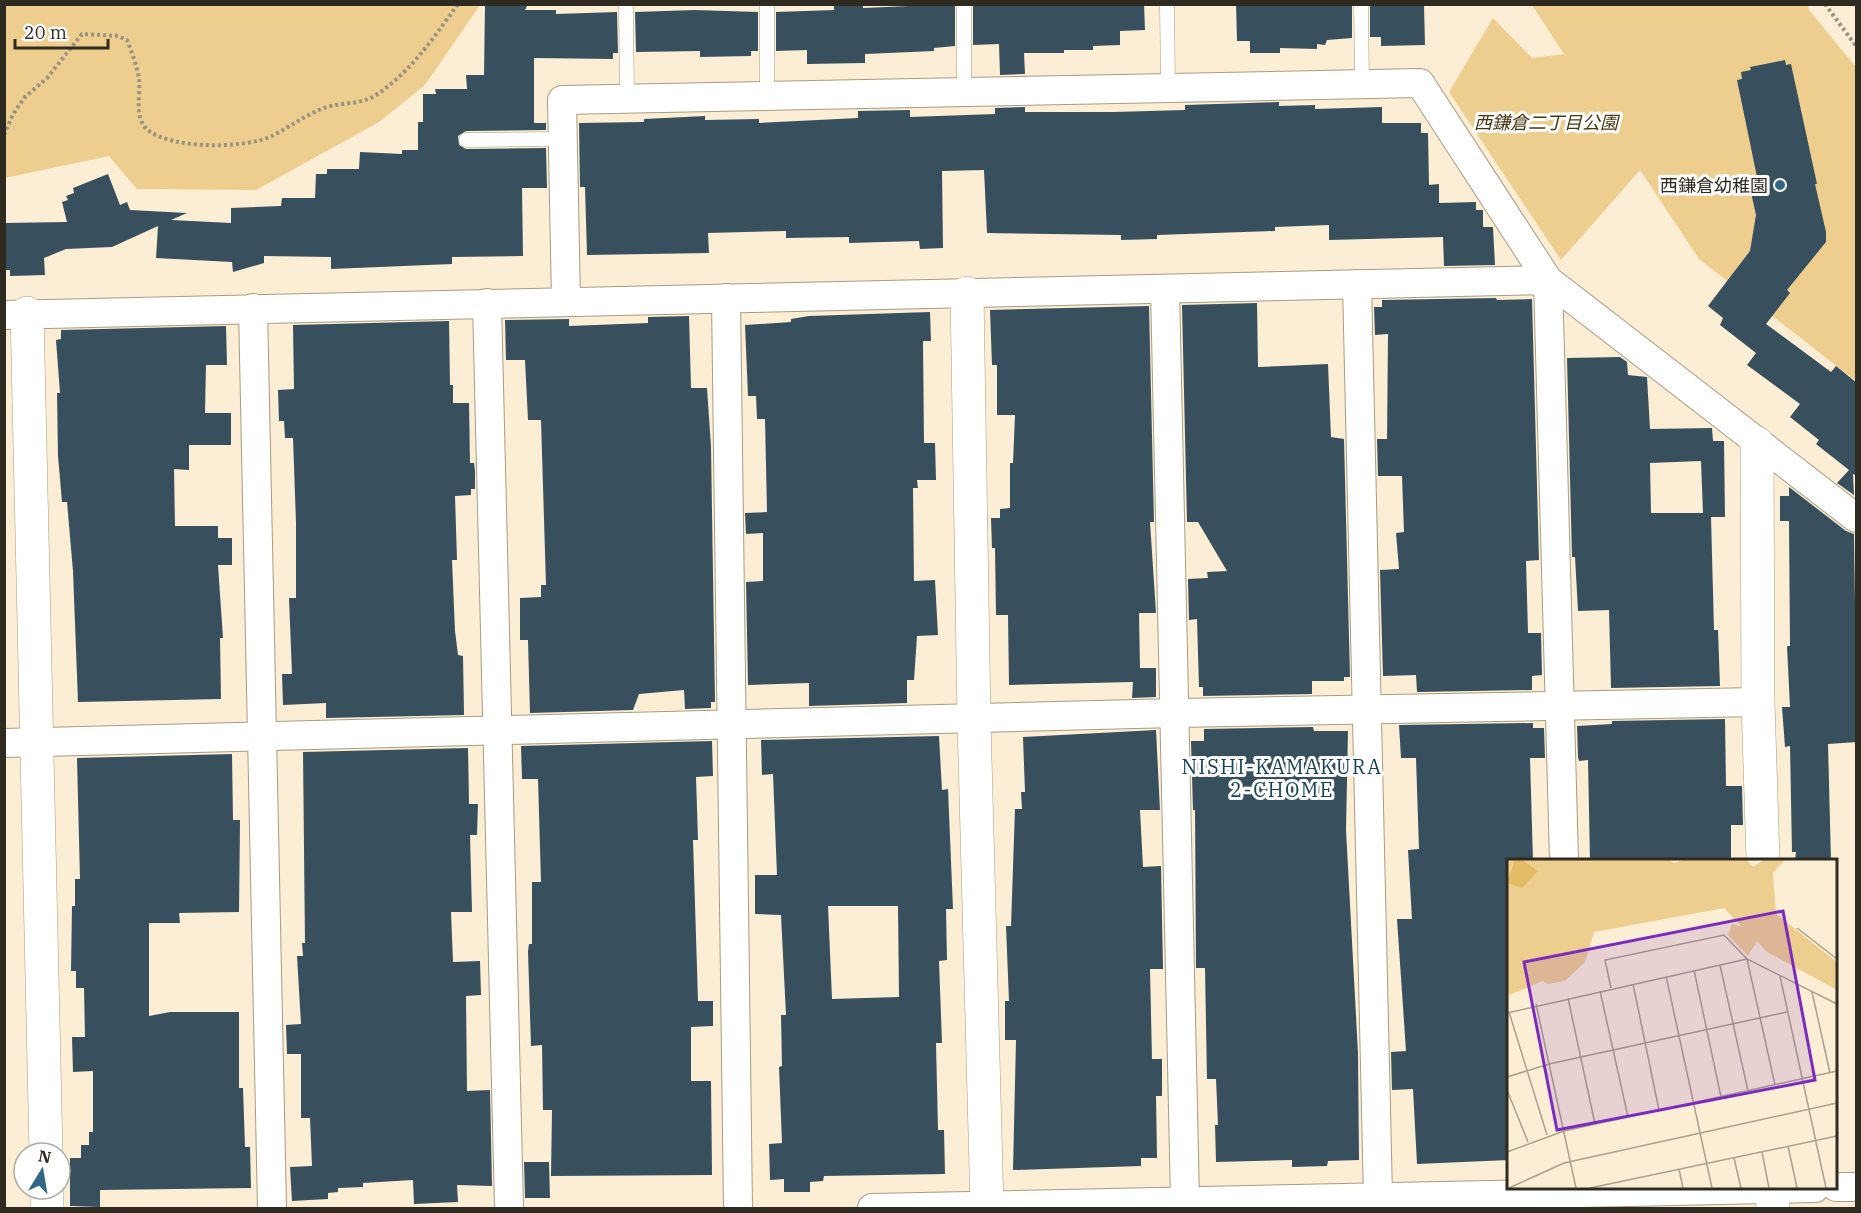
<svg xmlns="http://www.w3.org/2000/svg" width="1861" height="1213" font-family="'IBM Plex Serif','Noto Sans JP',serif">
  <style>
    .green { fill: #eece8f }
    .building { fill: #38505d; fill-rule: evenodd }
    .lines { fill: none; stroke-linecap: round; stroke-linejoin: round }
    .service-casing { stroke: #a79b83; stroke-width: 15 }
    .minor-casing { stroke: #a79b83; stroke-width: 30 }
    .tertiary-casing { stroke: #a79b83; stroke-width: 34 }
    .path { stroke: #9b9280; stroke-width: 4; stroke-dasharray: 3 3; stroke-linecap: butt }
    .service { stroke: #fff; stroke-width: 14 }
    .minor { stroke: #fff; stroke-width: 28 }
    .tertiary { stroke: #fff; stroke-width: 33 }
    .poi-dot { fill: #316782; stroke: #fff; stroke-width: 2 }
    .labels { text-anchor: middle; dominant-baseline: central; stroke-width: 6; stroke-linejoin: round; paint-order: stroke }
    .park-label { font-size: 18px; font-style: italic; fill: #473610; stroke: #fff }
    .poi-label { font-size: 18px; fill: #2f2b21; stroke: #fff; text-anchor: end }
    .neighbourhood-label { font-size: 20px; letter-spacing: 1.5px; fill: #174358; stroke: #fff }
    .inset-road { fill: none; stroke: #a9a08d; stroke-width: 1.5 }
    .view { fill: #7b2cbf; fill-opacity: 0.15; stroke: #7b2cbf; stroke-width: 3 }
    .inset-edge { fill: none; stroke: #2f2b21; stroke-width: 3 }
  </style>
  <rect width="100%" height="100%" fill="#fbeed5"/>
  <!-- green -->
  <g class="green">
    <polygon points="5,4 480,4 480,5 425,85 379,122 256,190 137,189 109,156 5,178"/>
    <polygon points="1532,5 1808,5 1809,10 1856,67 1856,381 1699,259 1640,170 1561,260 1449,92 1493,18 1532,58 1564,54"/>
  </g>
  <!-- building -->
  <g class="building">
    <polygon points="485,4 528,4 525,10 556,10 556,14 617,12 618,53 613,53 613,59 534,58 534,123 546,123 546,130 466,131 458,136 459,145 466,149 546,148 547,188 522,188 523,256 452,257 452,264 331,269 331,257 264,256 264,263 233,272 232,262 156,258 158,226 112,247 66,249 44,258 45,275 10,276 10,270 4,270 4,223 67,222 62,202 68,200 66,196 74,193 73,188 108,174 120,205 127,202 130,210 187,213 171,220 231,223 231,208 281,206 282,198 315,198 316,174 327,174 327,169 359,169 360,152 402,154 402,150 418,150 418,122 423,122 423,94 436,94 435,89 467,89 466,75 484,75"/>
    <polygon points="834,4 863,4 863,8 955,4 955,46 934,48 934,51 865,54 865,63 807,64 807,50 776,51 776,12 834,10"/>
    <polygon points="973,4 1144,4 1145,30 1120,31 1120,45 1093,46 1093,50 1064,50 1064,53 1024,53 1025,74 1000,75 999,44 973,45"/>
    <polygon points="1236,4 1352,4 1352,38 1327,40 1325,45 1317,44 1317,49 1280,48 1280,53 1250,53 1250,41 1237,41"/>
    <polygon points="1370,4 1424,4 1425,45 1381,46 1381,37 1370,37"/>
    <polygon points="695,10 758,12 758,51 751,51 751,56 700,57 700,51 636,52 635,12"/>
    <polygon points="1785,60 1786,65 1791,64 1817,184 1815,184 1826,232 1826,242 1787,290 1790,293 1766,324 1831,372 1836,366 1857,383 1857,476 1853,474 1854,495 1837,483 1849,470 1816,444 1819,440 1790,417 1800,404 1747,365 1756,353 1720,325 1723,318 1708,306 1750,251 1756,215 1748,179 1757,177 1737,80 1742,79 1741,72 1751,70 1750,67"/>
    <polygon points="1279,102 1279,106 1315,105 1315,109 1382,107 1382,123 1421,123 1421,133 1428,133 1429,185 1439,184 1439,203 1476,202 1476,210 1483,210 1483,227 1493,227 1495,265 1444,266 1443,237 1329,240 1329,225 1275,227 1275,231 1157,235 1157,239 1121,240 1121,235 987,233 984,170 942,171 943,248 920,249 919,241 849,243 849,237 786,238 786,231 708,233 709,253 587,255 585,187 580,187 579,123 644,122 644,119 705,116 705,120 759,119 759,123 858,118 858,111 910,110 910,117 995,114 995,108 1025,107 1025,112 1114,112 1185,110 1185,105"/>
    <polygon points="1496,298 1497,300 1532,299 1539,560 1526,561 1528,633 1541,633 1542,675 1532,676 1532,690 1417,692 1416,675 1383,676 1380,570 1399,569 1396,533 1404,532 1402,476 1378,476 1377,439 1387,439 1388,334 1375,335 1374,307 1382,307 1382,300"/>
    <polygon points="1257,303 1258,367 1328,364 1331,437 1344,439 1350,677 1344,677 1344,681 1312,681 1312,694 1203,696 1203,687 1199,687 1197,619 1189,620 1188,579 1208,578 1207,572 1227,571 1198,522 1187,522 1182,305"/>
    <polygon points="1149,306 1154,522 1150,522 1156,613 1139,613 1140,668 1156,668 1156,697 1132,698 1133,682 1009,685 1008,615 996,615 995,548 992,548 991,518 1000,518 1000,509 1010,508 1010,463 1013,463 1015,415 997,415 997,365 992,365 990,310"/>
    <polygon points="930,312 931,341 923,341 924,443 935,443 936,480 917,480 918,488 913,488 914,581 935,580 938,635 917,636 914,680 907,680 907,703 809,706 809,683 748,685 746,582 763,581 763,533 746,534 745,513 767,512 765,419 757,419 756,396 748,396 745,325 791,322 791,319 809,316"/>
    <polygon points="689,316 691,388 707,388 711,447 715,702 711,702 711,708 685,709 684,690 639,694 633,710 530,713 528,640 520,640 520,598 541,597 541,585 546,585 541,420 528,420 525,360 506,360 505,320 569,319 569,326 648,323 648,317"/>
    <polygon points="449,321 450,385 453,385 453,403 469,403 470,463 474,463 475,471 475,489 471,489 471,495 455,496 457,560 452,560 455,631 458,655 463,656 464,715 326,718 326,703 283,705 282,674 292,674 289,598 296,598 296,523 293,438 285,438 284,421 279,421 278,390 294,389 293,325"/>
    <polygon points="226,326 227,365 206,365 205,413 231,413 231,445 189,445 189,470 174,469 175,526 218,526 218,538 232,538 232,565 218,565 223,638 220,638 221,699 78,702 73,571 67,502 62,502 58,456 57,393 60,393 56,340 61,339 61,330"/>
    <path d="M 1620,357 L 1627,362 L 1628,375 L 1647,377 L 1650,429 L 1712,428 L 1713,441 L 1724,441 L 1725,517 L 1711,517 L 1714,630 L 1718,630 L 1720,686 L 1611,688 L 1609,610 L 1578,611 L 1575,557 L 1572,557 L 1567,358 ZM 1701,461 L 1703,513 L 1651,513 L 1650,463 Z"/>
    <polygon points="1789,487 1846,531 1854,534 1857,742 1828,744 1831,861 1795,861 1796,852 1792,852 1790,746 1785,747 1782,707 1790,707 1787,646 1790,646 1789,521 1780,521 1780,496 1789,496"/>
    <polygon points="1725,719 1726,786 1742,786 1743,825 1731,825 1731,861 1590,861 1588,760 1579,761 1578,757 1577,726 1612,724 1612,721"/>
    <polygon points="1533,723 1533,728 1544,728 1545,758 1530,758 1533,861 1509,861 1509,1160 1417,1164 1413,1089 1392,1090 1391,1052 1406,1051 1397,919 1412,919 1408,850 1419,849 1416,758 1401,758 1399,725"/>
    <polygon points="1313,727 1314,731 1348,731 1346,830 1358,1053 1359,1160 1328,1161 1327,1166 1292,1167 1292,1160 1216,1162 1215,1125 1218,1125 1216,1079 1207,1079 1205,968 1196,968 1195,810 1193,810 1191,741 1204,741 1204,729"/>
    <polygon points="1156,730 1160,810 1140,810 1143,867 1161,866 1163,969 1150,969 1152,1059 1162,1059 1162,1096 1156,1096 1157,1158 1141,1158 1141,1166 1013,1170 1016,1040 1005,1040 1005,1001 1009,1001 1006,926 1011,926 1015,809 1022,809 1021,792 1025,792 1023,737"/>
    <path d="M 939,736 L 942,790 L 948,789 L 953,909 L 946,909 L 947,960 L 939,961 L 942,1043 L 936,1043 L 938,1130 L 944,1130 L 945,1174 L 824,1176 L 823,1181 L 810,1182 L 810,1192 L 784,1192 L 784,1179 L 770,1180 L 769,1144 L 782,1143 L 779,1067 L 782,1066 L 781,1015 L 786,1015 L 781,915 L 755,914 L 755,875 L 777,875 L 773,774 L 762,775 L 761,740 ZM 828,906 L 898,906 L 899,997 L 832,999 Z"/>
    <polygon points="712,741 713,776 696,777 698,840 693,840 698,1001 713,1001 713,1026 691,1027 691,1081 711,1081 712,1175 551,1176 552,1110 543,1110 542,1045 531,1046 528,951 529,944 532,944 532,882 541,882 538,779 522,779 521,746"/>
    <polygon points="468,748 469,804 478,804 477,835 470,835 472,912 451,912 453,962 480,961 481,995 466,996 467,1091 490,1090 492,1186 457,1185 458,1202 414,1204 413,1180 363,1183 363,1187 338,1188 338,1192 328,1193 328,1199 292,1201 290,1167 312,1166 310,1118 301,1118 301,1054 287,1054 286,1025 301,1024 297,956 303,956 302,943 305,943 303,752"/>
    <polygon points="232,754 233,820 240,820 239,912 179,913 180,923 149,923 149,1016 170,1012 239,1012 239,1088 243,1088 245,1147 250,1147 251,1188 100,1190 100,1207 70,1206 70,1158 81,1158 81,1145 89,1145 89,1132 93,1132 93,1071 73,1072 72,1037 85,1037 84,988 76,988 76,971 71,971 72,906 75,906 75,879 80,879 77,758"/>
    <polygon points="524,1162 549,1162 550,1198 525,1198"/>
  </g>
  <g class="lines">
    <!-- service casing -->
    <g class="service-casing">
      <g id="service">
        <polyline points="767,4 767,96"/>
        <polyline points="1167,4 1168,88"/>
        <polyline points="1361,4 1362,84"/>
        <polyline points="626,6 627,99"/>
        <polyline points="964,93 964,4"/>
        <polyline points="466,140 563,139"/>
      </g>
    </g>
    <!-- minor casing -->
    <g class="minor-casing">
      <g id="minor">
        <polyline points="1357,284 1378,1197"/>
        <polyline points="1165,289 1185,1201"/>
        <polyline points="726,298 738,1208"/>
        <polyline points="566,301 562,100 1420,83 1548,280 1856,518"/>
        <polyline points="487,303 509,1208"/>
        <polyline points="253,308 272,1208"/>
        <polyline points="4,315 1548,280 1564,860"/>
        <polyline points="4,743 1176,713 1758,702"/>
        <polyline points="1836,1187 1856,1187"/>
        <polyline points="872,1208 1815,1188"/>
      </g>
    </g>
    <!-- tertiary casing -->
    <g class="tertiary-casing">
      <g id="tertiary">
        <polyline points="967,293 974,720 987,1208"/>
        <polyline points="27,313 46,1153"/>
        <polyline points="1757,443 1758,702 1763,860"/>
        <polyline points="1772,1188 1773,1208"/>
        <polyline points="47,1189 47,1208"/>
      </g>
    </g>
    <!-- path -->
    <g class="path">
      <polyline points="1825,4 1856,46"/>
      <path d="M 4,135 L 13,114 L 25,97 L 47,78 L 82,34 L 118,36 L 127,40 C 132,53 137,66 139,79 C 141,95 133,119 149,131 C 173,149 245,149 272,136 C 290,127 305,115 324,108 C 341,102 361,105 376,95 C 410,73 435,36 458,4"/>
    </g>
    <!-- service -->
    <use href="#service" class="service"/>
    <!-- minor -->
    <use href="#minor" class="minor"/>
    <!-- tertiary -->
    <use href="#tertiary" class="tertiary"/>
  </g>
  <!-- markers -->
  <circle class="poi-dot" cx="1780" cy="185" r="6"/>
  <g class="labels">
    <!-- park labels -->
    <g class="park-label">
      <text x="1546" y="122">西鎌倉二丁目公園</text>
    </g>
    <!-- poi labels -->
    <g class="poi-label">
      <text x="1768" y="185">西鎌倉幼稚園</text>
    </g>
    <!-- neighbourhood labels -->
    <g class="neighbourhood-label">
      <text x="1282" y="766">NISHI-KAMAKURA<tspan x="1282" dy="23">2-CHOME</tspan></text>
    </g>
  </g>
  <!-- overview -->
  <g transform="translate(1507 859)">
    <rect width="330" height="330" fill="#fbeed5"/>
    <path d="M 0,1 L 163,1 L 167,4 L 177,1 L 240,1 L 246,8 L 257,1 L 278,1 L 266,14 L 269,55 L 330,103 L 330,131 L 260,93 L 250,82 L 241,97 L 221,76 L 225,65 L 235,68 L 217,49 L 87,73 L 78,103 L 58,122 L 41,125 L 36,122 L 0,137 Z" fill="#eece8f"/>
    <path d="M 8,1 L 15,1 L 31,12 L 15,29 L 0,24 Z" fill="#e5bc66"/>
    <path class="inset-road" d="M 290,69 L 330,100M 213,106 L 241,232M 187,111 L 214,238M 159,117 L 205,329M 273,117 L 319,329M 126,125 L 152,251M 104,129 L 98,101 L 217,76 L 240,100 L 330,145M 93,132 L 121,258M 305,133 L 323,214M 61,139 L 88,265M 29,145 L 69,329M 2,153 L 40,276M 0,154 L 240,100 L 268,226M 0,218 L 42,205 L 280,153M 0,231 L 21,283M 281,287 L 290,329M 0,293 L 57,272 L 330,212M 255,293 L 262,329M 227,299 L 234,329M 172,310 L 176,329M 2,329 L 57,304 L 330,244M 83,329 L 330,277"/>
    <path class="view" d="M 276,52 L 308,221 L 50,271 L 17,103 Z"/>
    <rect width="330" height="330" class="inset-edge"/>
  </g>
  <!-- border -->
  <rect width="1861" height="1213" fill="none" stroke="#2f2b21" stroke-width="12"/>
  <!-- north arrow -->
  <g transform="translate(42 1171) rotate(11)"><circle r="28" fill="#ffffff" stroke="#acaaa6" stroke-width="1.5"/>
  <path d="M0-4.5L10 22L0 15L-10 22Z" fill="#316782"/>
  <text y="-9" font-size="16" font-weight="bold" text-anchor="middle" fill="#2f2b21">N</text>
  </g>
  <!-- scale -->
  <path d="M15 39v9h93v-9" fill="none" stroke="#2f2b21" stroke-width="3"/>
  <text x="24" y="39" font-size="18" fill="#2f2b21" stroke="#ffffff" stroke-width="4.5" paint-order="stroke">20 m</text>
</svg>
